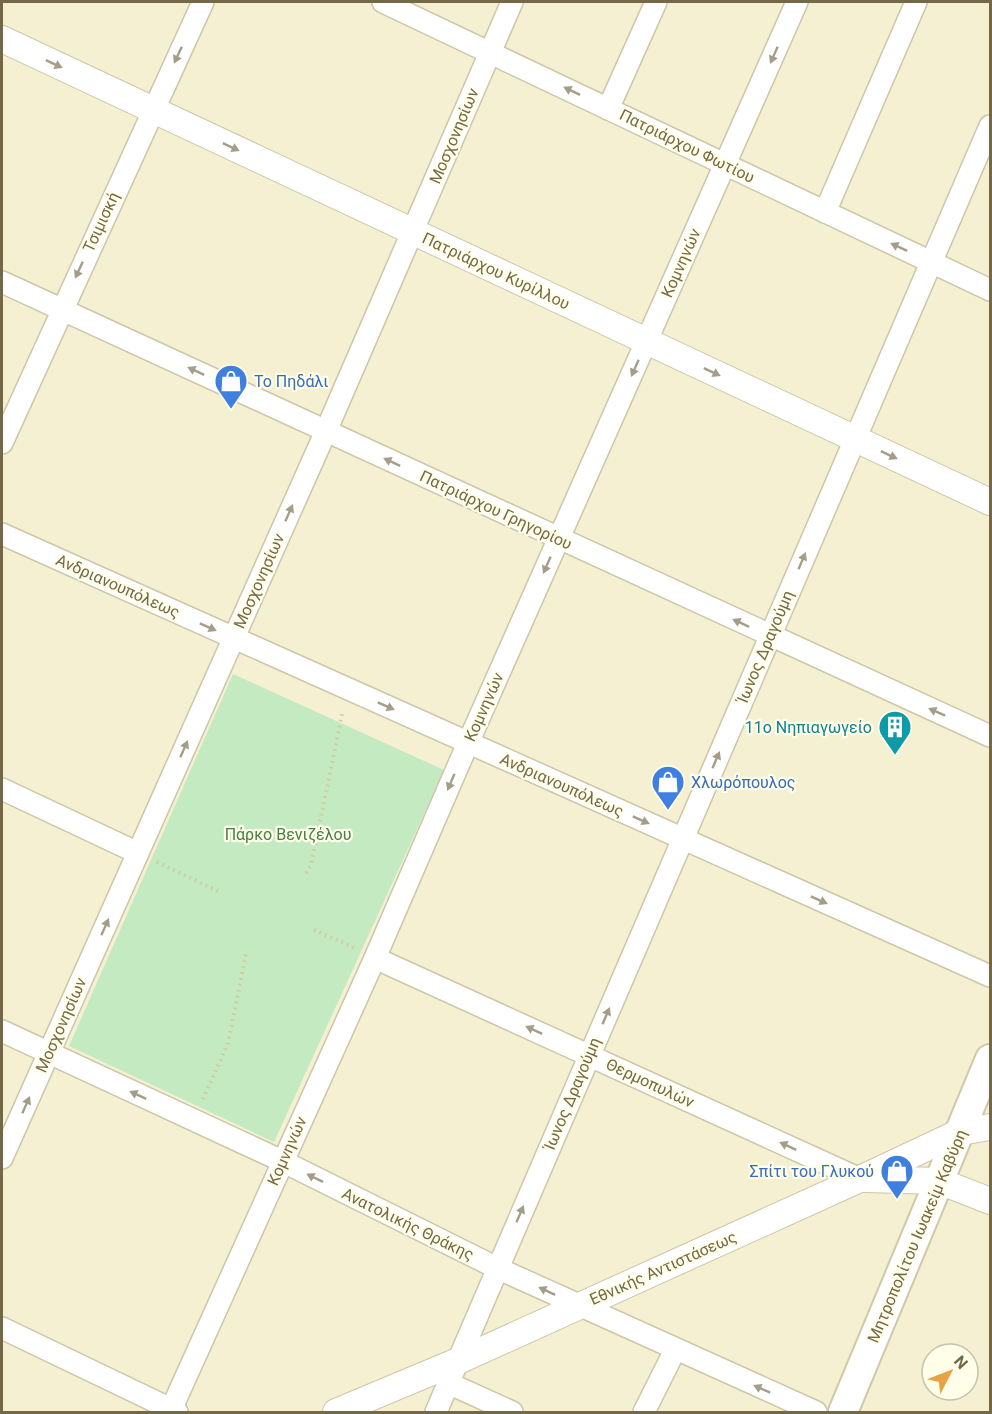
<svg xmlns="http://www.w3.org/2000/svg" width="992" height="1414" font-family="Roboto,sans-serif">
  <style>
    .residential { fill: #f4f0d1; fill-rule: evenodd }
    .green { fill: #c3eac1 }
    .lines { fill: none; stroke-linecap: round; stroke-linejoin: round }
    .minor-casing { stroke: #cdc6a9; stroke-width: 24 }
    .tertiary-casing { stroke: #cdc6a9; stroke-width: 28 }
    .secondary-casing { stroke: #d0c8a7; stroke-width: 32 }
    .path { stroke: #d6c89d; stroke-width: 4; stroke-dasharray: 1.5 4.5; stroke-linecap: butt }
    .minor { stroke: #fff; stroke-width: 21 }
    .tertiary { stroke: #fff; stroke-width: 26 }
    .secondary { stroke: #fff; stroke-width: 28 }
    .oneway { fill: #a59d89 }
    .labels { text-anchor: middle; dominant-baseline: central; stroke-width: 4.5; stroke-linejoin: round; paint-order: stroke }
    .street-label { font-size: 16px; fill: #746849; stroke: #fffee9 }
    .shop-label { font-size: 16px; fill: #366cbe; stroke: #fffee9; text-anchor: start }
    .culture-label { font-size: 16px; fill: #0d838f; stroke: #fffee9; text-anchor: end }
    .park-label { font-size: 16px; fill: #438047; stroke: #fffee9 }
  </style>
  <rect width="100%" height="100%" fill="#fcfbe3"/>
  <!-- residential -->
  <path class="residential" d="M 2,2 L 990,2 L 990,1412 L 2,1412 ZM 932,1354 L 968,1354 L 968,1390 L 932,1390 Z"/>
  <!-- green -->
  <polygon class="green" points="233,674 444,770 274,1142 69,1046"/>
  <g class="lines">
    <!-- minor casing -->
    <g class="minor-casing">
      <g id="minor">
        <polyline points="383,2 990,290"/>
        <polyline points="608,109 656,2"/>
        <polyline points="825,212 916,2"/>
        <polyline points="2,282 990,736"/>
        <polyline points="2,443 203,2"/>
        <polyline points="2,534 990,976"/>
        <polyline points="2,789 138,853"/>
        <polyline points="375,958 860,1179"/>
        <polyline points="2,1031 282,1161 497,1268 816,1412"/>
        <polyline points="2,1158 326,431 512,2"/>
        <polyline points="2,1328 177,1412"/>
        <polyline points="448,1383 512,1412"/>
        <polyline points="170,1412 375,958 468,743 797,2"/>
        <polyline points="436,1412 990,126"/>
        <polyline points="644,1412 675,1350"/>
      </g>
    </g>
    <!-- tertiary casing -->
    <g class="tertiary-casing">
      <g id="tertiary">
        <polyline points="2,39 990,502"/>
        <polyline points="866,1179 939,1181 990,1201"/>
        <polyline points="336,1412 458,1361 860,1179 960,1132 990,1127"/>
      </g>
    </g>
    <!-- secondary casing -->
    <g class="secondary-casing">
      <polyline id="secondary" points="843,1412 990,1059"/>
    </g>
    <!-- path -->
    <g class="path">
      <polyline points="157,862 218,891"/>
      <polyline points="306,873 311,865 343,710"/>
      <polyline points="314,930 355,948"/>
      <polyline points="203,1099 228,1043 246,954"/>
    </g>
    <!-- minor -->
    <use href="#minor" class="minor"/>
    <!-- tertiary -->
    <use href="#tertiary" class="tertiary"/>
    <!-- secondary -->
    <use href="#secondary" class="secondary"/>
  </g>
  <!-- one-way arrows -->
  <defs><path id="oneway-solid" d="M-6-.8H1V-3.2L6.5 0L1 3.2V.8H-6Z" transform="scale(1.5)"/></defs>
  <g class="oneway">
    <use href="#oneway-solid" transform="translate(178 55) rotate(115)"/>
    <use href="#oneway-solid" transform="translate(774 55) rotate(114)"/>
    <use href="#oneway-solid" transform="translate(54 64) rotate(25)"/>
    <use href="#oneway-solid" transform="translate(572 91) rotate(-154)"/>
    <use href="#oneway-solid" transform="translate(231 147) rotate(25)"/>
    <use href="#oneway-solid" transform="translate(899 247) rotate(-155)"/>
    <use href="#oneway-solid" transform="translate(79 270) rotate(115)"/>
    <use href="#oneway-solid" transform="translate(635 368) rotate(114)"/>
    <use href="#oneway-solid" transform="translate(196 371) rotate(-155)"/>
    <use href="#oneway-solid" transform="translate(712 372) rotate(25)"/>
    <use href="#oneway-solid" transform="translate(889 455) rotate(25)"/>
    <use href="#oneway-solid" transform="translate(392 462) rotate(-155)"/>
    <use href="#oneway-solid" transform="translate(289 513) rotate(-66)"/>
    <use href="#oneway-solid" transform="translate(802 561) rotate(-67)"/>
    <use href="#oneway-solid" transform="translate(547 565) rotate(114)"/>
    <use href="#oneway-solid" transform="translate(741 623) rotate(-155)"/>
    <use href="#oneway-solid" transform="translate(208 627) rotate(24)"/>
    <use href="#oneway-solid" transform="translate(386 706) rotate(24)"/>
    <use href="#oneway-solid" transform="translate(937 712) rotate(-156)"/>
    <use href="#oneway-solid" transform="translate(184 749) rotate(-66)"/>
    <use href="#oneway-solid" transform="translate(716 760) rotate(-67)"/>
    <use href="#oneway-solid" transform="translate(451 782) rotate(113)"/>
    <use href="#oneway-solid" transform="translate(641 820) rotate(24)"/>
    <use href="#oneway-solid" transform="translate(819 900) rotate(24)"/>
    <use href="#oneway-solid" transform="translate(105 927) rotate(-66)"/>
    <use href="#oneway-solid" transform="translate(606 1016) rotate(-67)"/>
    <use href="#oneway-solid" transform="translate(534 1030) rotate(-155)"/>
    <use href="#oneway-solid" transform="translate(138 1095) rotate(-155)"/>
    <use href="#oneway-solid" transform="translate(26 1105) rotate(-66)"/>
    <use href="#oneway-solid" transform="translate(788 1146) rotate(-155)"/>
    <use href="#oneway-solid" transform="translate(315 1178) rotate(-154)"/>
    <use href="#oneway-solid" transform="translate(520 1214) rotate(-67)"/>
    <use href="#oneway-solid" transform="translate(547 1291) rotate(-155)"/>
    <use href="#oneway-solid" transform="translate(762 1389) rotate(-156)"/>
  </g>
  <!-- icons -->
  <defs>
    <g id="shop-pin" transform="scale(1.725)"><path d="M0 17L-7.5 6A9.5 9.5 0 1 1 7.5 6Z" fill="#3f7fe0" stroke="#fffee9"/><path d="M-5-2.5h2.3a2.7 3.5 0 0 1 5.4 0H5L5.5 6h-11ZM-1.5-2.5h3a1.5 2.3 0 0 0-3 0Z" fill="#fff"/></g>
    <g id="building-pin" transform="scale(1.725)"><path d="M0 17L-7.5 6A9.5 9.5 0 1 1 7.5 6Z" fill="#0f9aa8" stroke="#fffee9"/><path d="M-4-6H4V6H1V3H-1V6H-4ZM-2.5-4.3h1.7v1.8h-1.7ZM.8-4.3h1.7v1.8H.8ZM-2.5-1h1.7V.8h-1.7ZM.8-1h1.7V.8H.8Z" fill="#fff"/></g>
  </defs>
  <g fill-rule="evenodd">
    <use href="#shop-pin" x="231" y="381"/>
    <use href="#building-pin" x="895" y="727"/>
    <use href="#shop-pin" x="668" y="782"/>
    <use href="#shop-pin" x="897" y="1171"/>
  </g>
  <g class="labels">
    <!-- street labels -->
    <g class="street-label">
      <text transform="translate(454 136) rotate(-67)">Μοσχονησίων</text>
      <text transform="translate(687 146) rotate(26)">Πατριάρχου Φωτίου</text>
      <text transform="translate(101 222) rotate(-65)">Τσιμισκή</text>
      <text transform="translate(681 263) rotate(-66)">Κομνηνών</text>
      <text transform="translate(496 271) rotate(25)">Πατριάρχου Κυρίλλου</text>
      <text transform="translate(496 510) rotate(25)">Πατριάρχου Γρηγορίου</text>
      <text transform="translate(259 581) rotate(-66)">Μοσχονησίων</text>
      <text transform="translate(118 586) rotate(24)">Ανδριανουπόλεως</text>
      <text transform="translate(765 647) rotate(-67)">Ίωνος Δραγούμη</text>
      <text transform="translate(484 707) rotate(-66)">Κομνηνών</text>
      <text transform="translate(562 785) rotate(24)">Ανδριανουπόλεως</text>
      <text transform="translate(61 1025) rotate(-66)">Μοσχονησίων</text>
      <text transform="translate(650 1083) rotate(25)">Θερμοπυλών</text>
      <text transform="translate(572 1094) rotate(-67)">Ίωνος Δραγούμη</text>
      <text transform="translate(287 1151) rotate(-66)">Κομνηνών</text>
      <text transform="translate(408 1224) rotate(26)">Ανατολικής Θράκης</text>
      <text transform="translate(917 1236) rotate(-67)">Μητροπολίτου Ιωακείμ Καβύρη</text>
      <text transform="translate(663 1268) rotate(-24)">Εθνικής Αντιστάσεως</text>
    </g>
    <!-- shop labels -->
    <g class="shop-label">
      <text x="254" y="381">Το Πηδάλι</text>
      <text x="691" y="782">Χλωρόπουλος</text>
      <text x="874" y="1171" text-anchor="end">Σπίτι του Γλυκού</text>
    </g>
    <!-- culture labels -->
    <g class="culture-label">
      <text x="872" y="727">11ο Νηπιαγωγείο</text>
    </g>
    <!-- park labels -->
    <g class="park-label">
      <text x="288" y="834">Πάρκο Βενιζέλου</text>
    </g>
  </g>
  <!-- border -->
  <rect width="992" height="1414" fill="none" stroke="#746849" stroke-width="6"/>
  <!-- north arrow -->
  <g transform="translate(950 1372) rotate(48)"><circle r="28" fill="#fffee9" stroke="#c7c2a9" stroke-width="1.5"/>
  <path d="M0-4.5L10 22L0 15L-10 22Z" fill="#e7a447"/>
  <text y="-9" font-size="16" font-weight="bold" text-anchor="middle" fill="#746849">N</text>
  </g>
</svg>
